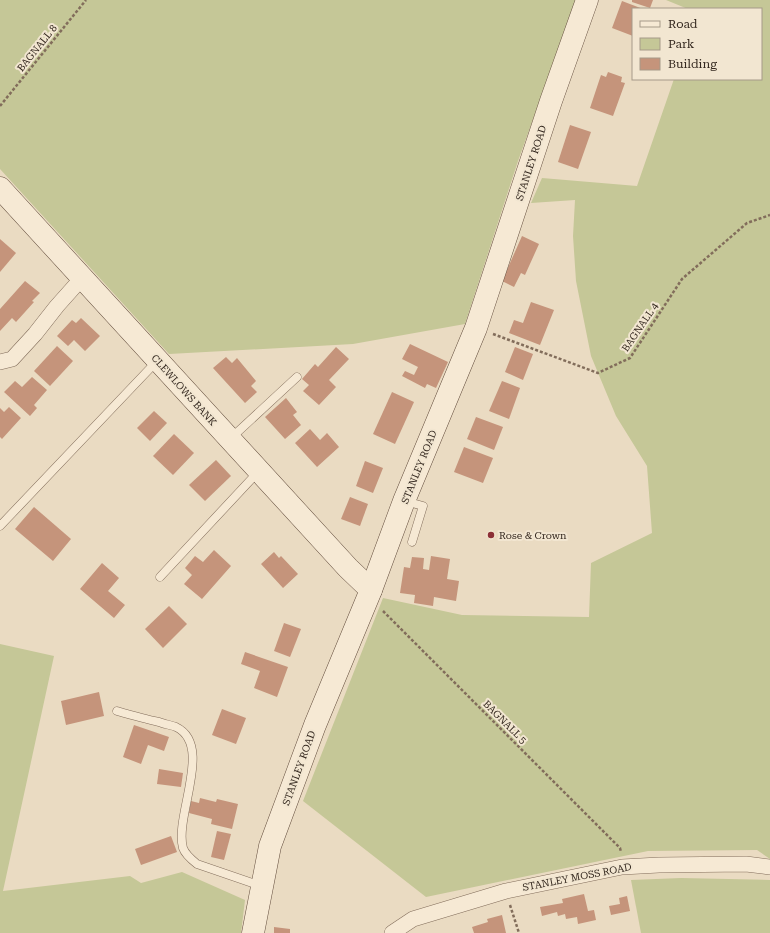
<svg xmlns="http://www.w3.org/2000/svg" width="770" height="933" font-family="'Roboto Serif',serif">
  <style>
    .green { fill: #c5c797 }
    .building { fill: #c5947b }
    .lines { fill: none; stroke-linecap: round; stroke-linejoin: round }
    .lane-casing { stroke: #826d5b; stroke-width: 9 }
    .street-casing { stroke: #826d5b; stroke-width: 16 }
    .secondary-casing { stroke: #644e3e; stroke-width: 23 }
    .path { stroke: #826d5b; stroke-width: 2.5; stroke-dasharray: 3 2; stroke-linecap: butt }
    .lane { stroke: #f6e9d4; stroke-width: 8 }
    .street { stroke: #f6e9d4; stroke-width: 15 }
    .secondary { stroke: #f6e9d4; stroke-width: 22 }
    .poi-dot { fill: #8c3037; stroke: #f2e6d1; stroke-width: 1.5 }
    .labels { text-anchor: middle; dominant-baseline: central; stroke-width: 4; stroke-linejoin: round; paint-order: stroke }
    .street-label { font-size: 10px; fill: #33271e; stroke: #f2e6d1 }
    .poi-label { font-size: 10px; fill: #33271e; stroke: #f2e6d1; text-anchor: start }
  </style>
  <rect width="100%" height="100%" fill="#eadbc2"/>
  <!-- green -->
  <g class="green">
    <polygon points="0,0 576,0 518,161 465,324 353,344 169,354 0,169"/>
    <polygon points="666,0 770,0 770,859 757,850 648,851 426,897 303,801 383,598 462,615 589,617 591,563 652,533 647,466 616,416 591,356 576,281 573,236 575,200 531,203 542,178 637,186 674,79 761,79 761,9 688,9"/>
    <polygon points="0,644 54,656 3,891 130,876 141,883 182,872 245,900 241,933 0,933"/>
    <polygon points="681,878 770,880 770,933 641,933 631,880"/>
  </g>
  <!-- building -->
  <g class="building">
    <polygon points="632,0 653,0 650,8 632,2"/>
    <polygon points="622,1 643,9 633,9 633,36 612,28"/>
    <polygon points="608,72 622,77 621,82 625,83 613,116 590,108 601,75 606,77"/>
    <polygon points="570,125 591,132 578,169 558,162"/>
    <polygon points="522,236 539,244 525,275 521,273 514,287 502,281"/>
    <polygon points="0,239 16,253 0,272"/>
    <polygon points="25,281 40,293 32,301 34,302 16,322 12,318 0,331 0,309"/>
    <polygon points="531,302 554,310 540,345 509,333 514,320 523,323"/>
    <polygon points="81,318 100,336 85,351 74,340 68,346 57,336 72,320 76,323"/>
    <polygon points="410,344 448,362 436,388 427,384 425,388 402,376 405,371 414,375 418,367 402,359"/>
    <polygon points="57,346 73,361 50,386 34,371"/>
    <polygon points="336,347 349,359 329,380 336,387 319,405 303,391 309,385 302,379 315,364 318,367"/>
    <polygon points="515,347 533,354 523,380 505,372"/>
    <polygon points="226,357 232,363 237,358 256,381 251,386 257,392 245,403 213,368"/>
    <polygon points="32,377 47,390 34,405 37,408 30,416 4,392 15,381 22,387"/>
    <polygon points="502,381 520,388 509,419 489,411"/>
    <polygon points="392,392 414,402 395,444 373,434"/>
    <polygon points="286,398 297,412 293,415 301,425 285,439 265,417"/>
    <polygon points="9,407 21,418 2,439 0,437 0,408 4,412"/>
    <polygon points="154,411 167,423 150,441 137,428"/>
    <polygon points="476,417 503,427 494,450 467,439"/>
    <polygon points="310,429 320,440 327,433 339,447 317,467 295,443"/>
    <polygon points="174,434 194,453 173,475 153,456"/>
    <polygon points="464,447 493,458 483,483 454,472"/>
    <polygon points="216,460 231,476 205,501 189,485"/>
    <polygon points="365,461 383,468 373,493 356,486"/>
    <polygon points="350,497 368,504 360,526 341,519"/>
    <polygon points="34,507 71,539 53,561 15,529"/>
    <polygon points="214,550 231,566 202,599 184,584 192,575 185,568 195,556 203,562"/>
    <polygon points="274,552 279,558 281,556 298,574 283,588 261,564"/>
    <polygon points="431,556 450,559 447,579 459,581 456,601 434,597 433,606 414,603 415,595 400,593 404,567 410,568 412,557 424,558 423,569 429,570"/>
    <polygon points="102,563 119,578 108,591 125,605 114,618 80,589"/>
    <polygon points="169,606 187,624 163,648 145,629"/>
    <polygon points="284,623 301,629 290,657 274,651"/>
    <polygon points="245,652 288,667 277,697 254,688 260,671 241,664"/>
    <polygon points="99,692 104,716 66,725 61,701"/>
    <polygon points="222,709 246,718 236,744 212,735"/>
    <polygon points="134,725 169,737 164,751 148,745 141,764 123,757"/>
    <polygon points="159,769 183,773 181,787 157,784"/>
    <polygon points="200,798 216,802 217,799 238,804 232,829 211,824 212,819 189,813 191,801 199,803"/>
    <polygon points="217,831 231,834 224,860 211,857"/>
    <polygon points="171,836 177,852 141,865 135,849"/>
    <polygon points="584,894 588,911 594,910 596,920 578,924 577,917 566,919 565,914 558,916 557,912 542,916 540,907 563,903 562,899"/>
    <polygon points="627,896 630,911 611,915 609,906 620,904 619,898"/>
    <polygon points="502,915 506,933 474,933 472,927 488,922 487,919"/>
    <polygon points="274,927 290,929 290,933 274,933"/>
  </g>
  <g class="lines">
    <!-- lane casing -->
    <g class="lane-casing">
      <g id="lane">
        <polyline points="230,439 297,377"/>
        <polyline points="405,501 423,506 412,542"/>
        <polyline points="0,526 157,361"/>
        <polyline points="160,577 258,472"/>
        <path d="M 117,711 C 131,715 145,719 159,722 C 164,724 171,725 176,727 C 214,745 174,816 183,848 C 185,854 192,860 197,864 L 261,886"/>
      </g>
    </g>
    <!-- street casing -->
    <g class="street-casing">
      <g id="street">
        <polyline points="0,362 12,359 35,334 57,306 82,278"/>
        <polyline points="392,933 413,919 506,891 622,867 659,865 746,864 770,867"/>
      </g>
    </g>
    <!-- secondary casing -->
    <g class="secondary-casing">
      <g id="secondary">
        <polyline points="0,188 348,568 371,590"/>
        <polyline points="253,933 270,846 315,725 371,590 404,501 476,328 551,101 587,0"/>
      </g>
    </g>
    <!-- path -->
    <g class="path">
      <polyline points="0,106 86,0"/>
      <polyline points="493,334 598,373 630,358 682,279 747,223 770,215"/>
      <polyline points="383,611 620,848 621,852"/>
      <polyline points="510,905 519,933"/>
    </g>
    <!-- lane -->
    <use href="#lane" class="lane"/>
    <!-- street -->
    <use href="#street" class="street"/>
    <!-- secondary -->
    <use href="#secondary" class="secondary"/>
  </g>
  <!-- markers -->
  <circle class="poi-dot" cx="491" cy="535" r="4"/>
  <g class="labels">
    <!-- street labels -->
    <g class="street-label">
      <text transform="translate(37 48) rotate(-51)">BAGNALL 8</text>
      <text transform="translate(531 163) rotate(-72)">STANLEY ROAD</text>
      <text transform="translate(640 327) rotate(-56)">BAGNALL 4</text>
      <text transform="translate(184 390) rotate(48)">CLEWLOWS BANK</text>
      <text transform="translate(419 467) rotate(-68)">STANLEY ROAD</text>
      <text transform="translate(505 722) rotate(45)">BAGNALL 5</text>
      <text transform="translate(299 768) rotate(-70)">STANLEY ROAD</text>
      <text transform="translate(577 877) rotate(-11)">STANLEY MOSS ROAD</text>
    </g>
    <!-- poi labels -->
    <g class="poi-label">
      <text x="499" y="535">Rose &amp; Crown</text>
    </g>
  </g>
  <!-- legend -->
  <rect x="632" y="8" width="130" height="72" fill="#f2e6d1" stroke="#a69a89"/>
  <rect x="640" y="21" width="20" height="6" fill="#f6e9d4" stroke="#a69a89"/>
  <text x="668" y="28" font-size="12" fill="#33271e">Road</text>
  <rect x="640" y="38" width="20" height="12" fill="#c5c797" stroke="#a69a89"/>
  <text x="668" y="48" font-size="12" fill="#33271e">Park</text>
  <rect x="640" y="58" width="20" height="12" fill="#c5947b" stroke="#a69a89"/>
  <text x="668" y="68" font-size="12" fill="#33271e">Building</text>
</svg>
